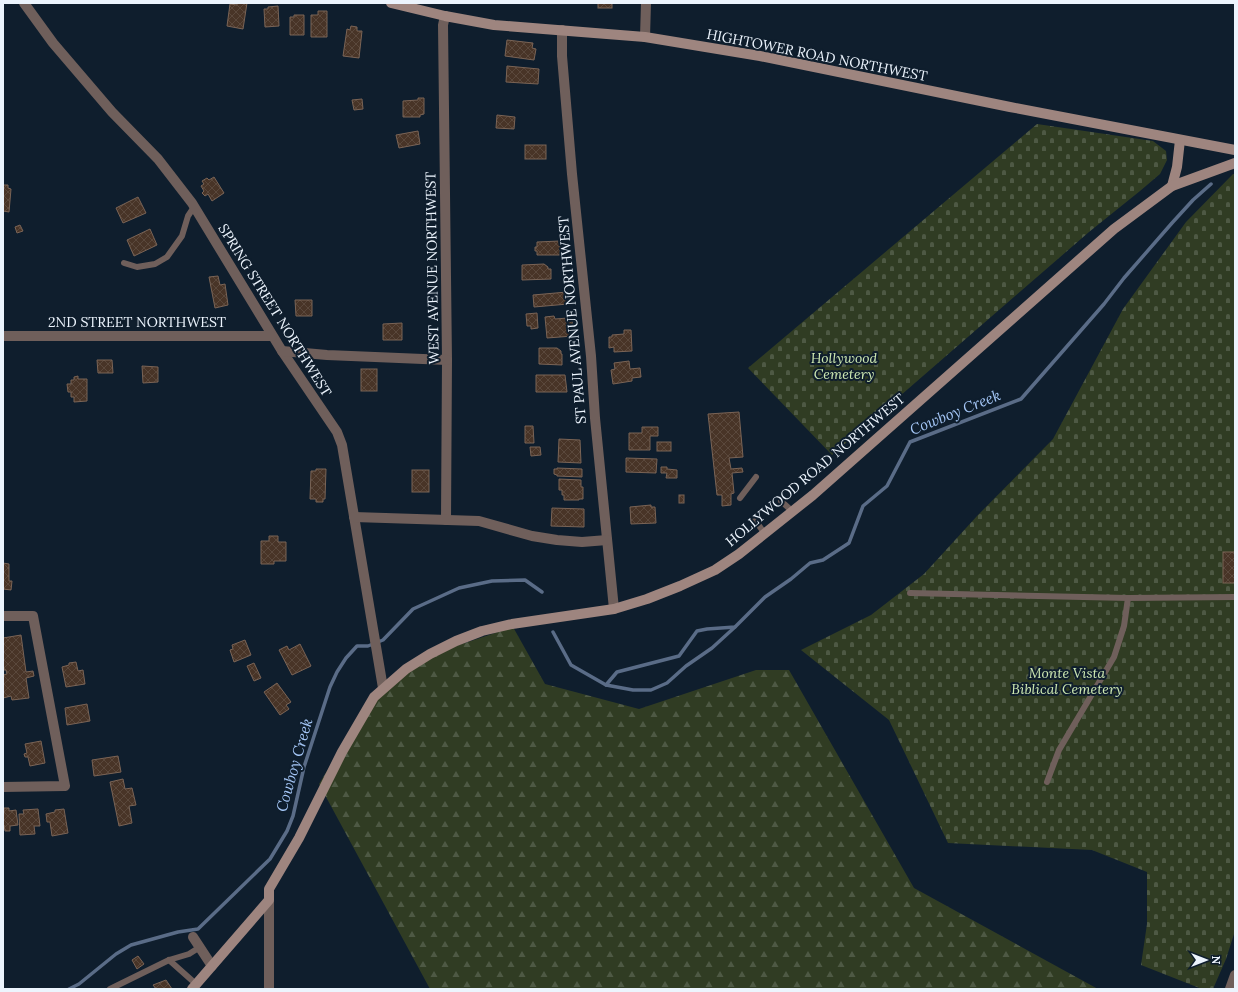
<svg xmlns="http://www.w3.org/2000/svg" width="1238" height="992" font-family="Lora,serif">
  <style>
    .forest { fill: url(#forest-firs) }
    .cemetery { fill: url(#cemetery-stones) }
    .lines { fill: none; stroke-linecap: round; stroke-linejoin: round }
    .stream { stroke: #5a6c87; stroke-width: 3.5 }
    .building { fill: url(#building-cross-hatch); stroke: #7a6456 }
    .lane { stroke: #6f5f5b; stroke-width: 6 }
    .street { stroke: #6f5f5b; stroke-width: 10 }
    .secondary { stroke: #9e857f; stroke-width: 10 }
    .labels { text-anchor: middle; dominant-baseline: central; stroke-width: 4; stroke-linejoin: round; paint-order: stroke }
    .street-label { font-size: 14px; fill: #ecf4fd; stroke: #0f1e2d }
    .park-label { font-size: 14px; font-style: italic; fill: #cee9b2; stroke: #0f1e2d }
    .water-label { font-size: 15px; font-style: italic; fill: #a4c6f6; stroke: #0f1e2d }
  </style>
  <defs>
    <pattern id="forest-firs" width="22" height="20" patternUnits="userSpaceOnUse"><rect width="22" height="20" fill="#303c23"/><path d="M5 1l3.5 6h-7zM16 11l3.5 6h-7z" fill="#4e5944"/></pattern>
    <pattern id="cemetery-stones" width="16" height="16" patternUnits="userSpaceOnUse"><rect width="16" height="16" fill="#303c23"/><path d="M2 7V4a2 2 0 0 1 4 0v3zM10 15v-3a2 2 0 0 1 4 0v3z" fill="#4e5944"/></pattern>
    <pattern id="building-cross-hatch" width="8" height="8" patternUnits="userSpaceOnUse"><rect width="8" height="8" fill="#483427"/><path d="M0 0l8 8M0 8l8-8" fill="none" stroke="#5a483c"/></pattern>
  </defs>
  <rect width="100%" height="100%" fill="#0f1e2d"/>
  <!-- forest -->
  <polygon class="forest" points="513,627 545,684 639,709 756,670 789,670 914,888 1098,989 430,989 319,784 376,690 438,652"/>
  <!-- cemetery -->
  <g class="cemetery">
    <polygon points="1037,124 1153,141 1166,151 1167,160 1160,174 1140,191 1089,232 832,455 748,368"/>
    <polygon points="1233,174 1235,174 1235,931 1226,959 1213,989 1202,989 1141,965 1147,924 1147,872 1092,850 948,843 889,720 801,650 871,615 924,574 977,516 1053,439 1123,309 1186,222"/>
  </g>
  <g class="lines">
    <!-- stream -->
    <g class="stream">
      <polyline points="553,632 571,665 606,685 617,672 679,656 697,631 707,629 735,627 765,597 791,579 810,563 823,560 849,543 863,506 887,486 910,442 1021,399 1104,304 1124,278 1172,223 1193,200 1211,184"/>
      <polyline points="606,685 633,690 651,690 667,683 686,666 712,648 735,627"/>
      <polyline points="69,989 79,984 116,954 131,945 178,932 198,929 270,859 287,831 293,816 304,767 330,687 337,672 346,658 357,646 368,646 383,640 413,609 459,588 492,581 525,580 542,592"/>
    </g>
  </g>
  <!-- building -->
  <g class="building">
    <polygon points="237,3 247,3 243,29 227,26 230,4 237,5"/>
    <rect x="598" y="3" width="14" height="5"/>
    <polygon points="278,6 279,26 265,27 264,9 268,9 268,7"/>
    <polygon points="318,11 327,11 327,37 311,37 311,15 318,15"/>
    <polygon points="294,15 304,15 304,35 290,35 290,17 294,17"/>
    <polygon points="351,26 357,27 357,31 362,31 359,58 343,56 347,29 350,30"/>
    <polygon points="507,40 533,43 532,48 536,49 534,60 505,56"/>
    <polygon points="507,66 539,69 538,84 506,82"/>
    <polygon points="418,98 424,98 424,114 420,115 420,117 403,117 403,101 418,100"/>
    <polygon points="362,99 363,109 354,110 352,100"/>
    <polygon points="497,115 515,117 514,129 496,128"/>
    <polygon points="418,131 420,144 399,148 396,135"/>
    <rect x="525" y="145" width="21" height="14"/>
    <polygon points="214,177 224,193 212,201 208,194 205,196 202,193 204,191 201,186 204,184 202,181 207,178 209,180"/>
    <polygon points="3,185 8,185 8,188 11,189 9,212 3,211"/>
    <polygon points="138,197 146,213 123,223 116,208"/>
    <polygon points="20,225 23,231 17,233 15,227"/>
    <polygon points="150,229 157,245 134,256 127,240"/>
    <polygon points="560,241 560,255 537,255 537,251 535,251 535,247 537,247 537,242"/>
    <polygon points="544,264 548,267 548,269 551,269 551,279 522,280 522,265"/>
    <polygon points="218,276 220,285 225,284 228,305 215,308 209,277"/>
    <polygon points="567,292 568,304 534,307 533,295"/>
    <polygon points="295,300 312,300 312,316 296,316"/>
    <polygon points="537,313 538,328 531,329 531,326 527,326 526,314"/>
    <polygon points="554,316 555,319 568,318 568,320 572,319 573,336 547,338 545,317"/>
    <polygon points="402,323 402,340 383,340 383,324"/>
    <polygon points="624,330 631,330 632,351 614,352 614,347 609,348 609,337 612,337 612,335 624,334"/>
    <polygon points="539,348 557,348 561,351 561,354 562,354 562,365 539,364"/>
    <polygon points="97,360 112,360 113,373 98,373"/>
    <polygon points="629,361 630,369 640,368 641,377 632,378 632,381 613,384 611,370 615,369 614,363"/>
    <polygon points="142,366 158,367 158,382 143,383"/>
    <rect x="361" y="369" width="16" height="22"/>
    <polygon points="536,375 565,375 567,392 536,392"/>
    <polygon points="78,376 78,379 87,379 87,401 74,402 74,397 71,397 71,392 68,392 67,384 71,384 71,380 74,380 74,377"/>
    <polygon points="739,412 743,457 729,458 731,469 742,468 743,472 732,473 734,493 731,494 731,505 722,506 722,495 717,495 708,414"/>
    <polygon points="525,426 533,426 534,443 525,443"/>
    <polygon points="642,427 658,427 658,436 650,436 650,450 629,450 629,433 642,433"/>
    <polygon points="559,439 580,440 581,463 558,462"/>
    <rect x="657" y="442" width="14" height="9"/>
    <polygon points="530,447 540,447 541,455 531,456"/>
    <polygon points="626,458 657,459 656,473 626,472"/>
    <polygon points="661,467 667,467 667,469 677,470 677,478 666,478 667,473 661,473"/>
    <polygon points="557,468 582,469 582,477 557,476 557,475 554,474 554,469 557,469"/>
    <polygon points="316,469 326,469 325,499 323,499 323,502 316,502 316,499 310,499 311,471 316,471"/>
    <rect x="412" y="470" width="17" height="22"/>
    <polygon points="559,479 581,480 581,487 583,487 583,499 579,499 579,500 564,500 564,495 562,495 562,490 559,490"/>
    <rect x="679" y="495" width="5" height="8"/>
    <polygon points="651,505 651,507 655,507 656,523 631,524 630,507"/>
    <polygon points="552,508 584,509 584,527 551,526"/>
    <polygon points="269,536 278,536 278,542 286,542 286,561 274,561 274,564 261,564 261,541 269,541"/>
    <rect x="1223" y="552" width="12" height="31"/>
    <polygon points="3,563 9,564 9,581 12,581 11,590 3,589"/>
    <polygon points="21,635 26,672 33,671 34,676 26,678 29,698 12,700 11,696 3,698 3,675 7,674 6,670 4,670 3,661 3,638"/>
    <polygon points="245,640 251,655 234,662 230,650 233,649 232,645"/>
    <polygon points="300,644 311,666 292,675 279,650 287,646 289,650"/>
    <polygon points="76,662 78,671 83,670 85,684 66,687 62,667 69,665 69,663"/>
    <polygon points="254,663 261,678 254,681 247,666"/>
    <polygon points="277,683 291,702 286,705 289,709 280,715 264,692"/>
    <polygon points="87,704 90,721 67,725 65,708"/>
    <polygon points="41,741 45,763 30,766 28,757 25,757 24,754 27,753 25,744"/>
    <polygon points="118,756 121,772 94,776 92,760"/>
    <polygon points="123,779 125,789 132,788 136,805 129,806 132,823 119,826 110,782"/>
    <polygon points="4,808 9,808 9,811 16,810 18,825 10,826 10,831 5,831 4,825 3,826"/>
    <polygon points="38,809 40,826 34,826 35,834 20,835 19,814 24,814 23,810"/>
    <polygon points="64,809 68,833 52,836 50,822 47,822 46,814 55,812 55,810"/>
    <polygon points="138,956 144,964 137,969 132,960"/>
    <polygon points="166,980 172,989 156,989 153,985"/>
  </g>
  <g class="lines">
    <!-- lane -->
    <g class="lane">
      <polyline points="124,263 137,267 155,264 167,257 182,236 188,216 194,207"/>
      <polyline points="740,498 756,477"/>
      <polyline points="781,501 792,511"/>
      <polyline points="755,520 765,534"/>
      <polyline points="910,593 1128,598 1235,597"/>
      <polyline points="1047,782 1059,750 1114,657 1124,626 1128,598"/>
      <polyline points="169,960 196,984"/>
      <polyline points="110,989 169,960 189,954 200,947"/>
    </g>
    <!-- street -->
    <g class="street">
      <polyline points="24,3 53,43 112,112 158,159 192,203 282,351 337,432 342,445 383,688"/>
      <polyline points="445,16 443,25 447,360 446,520"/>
      <polyline points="562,30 562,56 572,174 591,356 595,418 614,609"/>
      <polyline points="645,37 646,3"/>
      <polyline points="3,336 272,336"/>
      <polyline points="282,351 327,355 447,360"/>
      <polyline points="354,517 479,521 532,536 557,540 582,542 607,540"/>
      <polyline points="3,616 33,616 65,786 3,787"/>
      <polyline points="269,900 269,989"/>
      <polyline points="193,937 212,966"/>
      <polyline points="1230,989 1235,975"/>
    </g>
    <!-- secondary -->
    <g class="secondary">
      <polyline points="391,3 445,16 494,25 645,37 760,56 1010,107 1235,150"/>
      <polyline points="1172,186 1177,167 1180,140"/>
      <polyline points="192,989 269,900 269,889 299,838 342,752 374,697 406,669 430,654 456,641 482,631 512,624 614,609 647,599 680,586 715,570 739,554 813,495 1114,229 1172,186 1235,163"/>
    </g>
  </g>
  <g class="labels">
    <!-- street labels -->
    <g class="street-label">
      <text transform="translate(817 55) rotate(11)">HIGHTOWER ROAD NORTHWEST</text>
      <text transform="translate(432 268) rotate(-91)">WEST AVENUE NORTHWEST</text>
      <text transform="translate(275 310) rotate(58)">SPRING STREET NORTHWEST</text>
      <text transform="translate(572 320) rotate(-95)">ST PAUL AVENUE NORTHWEST</text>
      <text x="137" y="322">2ND STREET NORTHWEST</text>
      <text transform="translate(815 470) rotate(-40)">HOLLYWOOD ROAD NORTHWEST</text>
    </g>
    <!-- park labels -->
    <g class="park-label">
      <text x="844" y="358">Hollywood<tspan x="844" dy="16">Cemetery</tspan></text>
      <text x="1067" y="673">Monte Vista<tspan x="1067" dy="16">Biblical Cemetery</tspan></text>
    </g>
    <!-- water labels -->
    <g class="water-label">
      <text transform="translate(955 412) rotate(-22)">Cowboy Creek</text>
      <text transform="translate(294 765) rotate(-74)">Cowboy Creek</text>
    </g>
  </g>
  <!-- border -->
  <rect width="1238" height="992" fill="none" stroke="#ecf4fd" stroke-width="8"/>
  <!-- north arrow -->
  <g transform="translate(1206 960) rotate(90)" stroke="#0f1e2d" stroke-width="3" paint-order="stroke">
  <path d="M0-3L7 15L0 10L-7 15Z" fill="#ecf4fd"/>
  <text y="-6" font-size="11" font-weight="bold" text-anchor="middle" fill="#ecf4fd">N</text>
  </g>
</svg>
